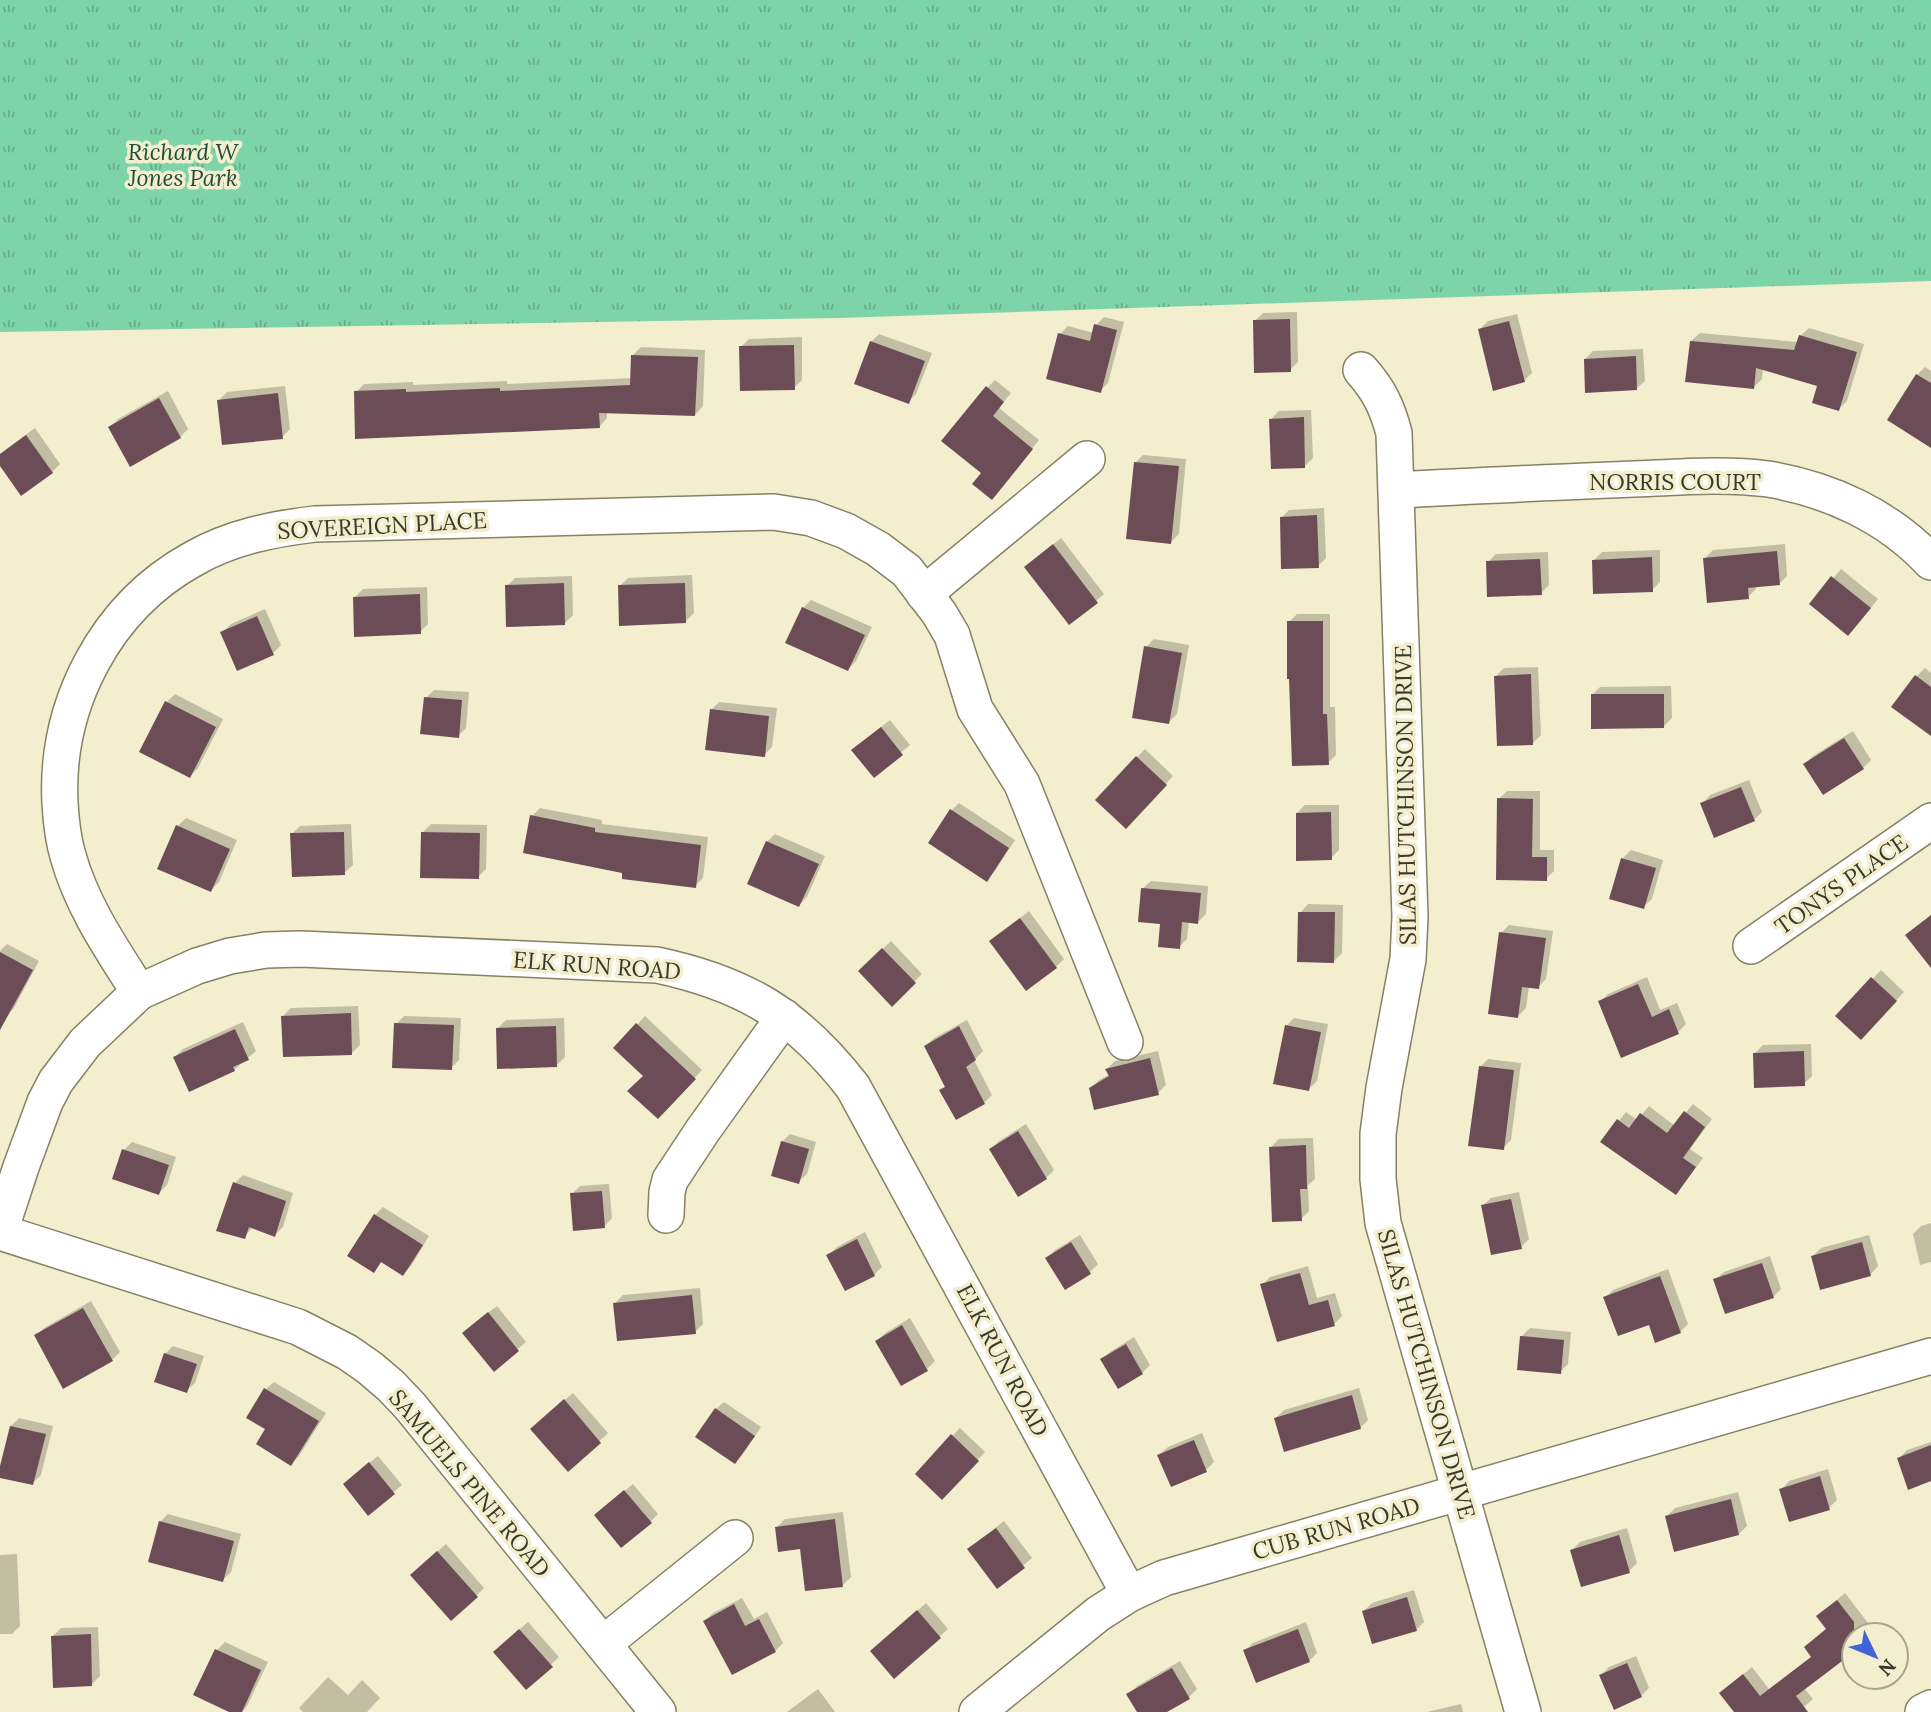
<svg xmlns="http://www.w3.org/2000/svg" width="1931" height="1712" font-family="Lora,serif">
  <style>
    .park { fill: url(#park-tufts) }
    .shadow { fill: #0003 }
    .building { fill: #6c4d57 }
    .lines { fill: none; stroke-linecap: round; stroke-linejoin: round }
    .minor-casing { stroke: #868164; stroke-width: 38 }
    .minor { stroke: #fff; stroke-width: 35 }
    .labels { text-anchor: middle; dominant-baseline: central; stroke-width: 7; stroke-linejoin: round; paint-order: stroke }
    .park-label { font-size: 23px; font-style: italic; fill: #204f39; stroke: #f3eecd }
    .street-label { font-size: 23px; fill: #3a382b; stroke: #f3eecd }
  </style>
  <defs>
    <pattern id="park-tufts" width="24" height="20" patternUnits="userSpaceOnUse" patternTransform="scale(1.75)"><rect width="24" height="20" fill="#7dd4a8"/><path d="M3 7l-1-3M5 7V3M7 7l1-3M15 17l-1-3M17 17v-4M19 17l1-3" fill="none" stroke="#67ad89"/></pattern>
  </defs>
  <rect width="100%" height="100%" fill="#f3eecd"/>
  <!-- park -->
  <polygon class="park" points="0,0 1931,0 1931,281 839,318 0,332"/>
  <!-- shadow -->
  <g class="shadow">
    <polygon points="1297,312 1298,362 1290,370 1255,321 1263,313"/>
    <polygon points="1517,314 1532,373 1524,381 1480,329 1488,321"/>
    <polygon points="1104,317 1124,322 1108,383 1100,391 1060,334 1068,326 1094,333 1096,325"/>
    <polygon points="1809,328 1864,344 1847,401 1839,409 1819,385 1763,368 1762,379 1754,387 1691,341 1700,333 1798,342 1800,336"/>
    <polygon points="879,334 932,353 916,394 908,402 871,342"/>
    <polygon points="802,337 802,380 794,388 741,347 749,339"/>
    <polygon points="641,347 705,350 703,406 695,415 607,411 607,418 599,427 356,392 364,384 413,382 413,385 507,381 507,384 632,378 633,355"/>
    <polygon points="1643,349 1645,381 1636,389 1585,359 1593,351"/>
    <polygon points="1925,367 1931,371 1931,444 1917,375"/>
    <polygon points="995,380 1011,393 999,408 1039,440 1000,489 983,472 987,388"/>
    <polygon points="285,386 290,429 282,437 219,400 227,392"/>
    <polygon points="168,391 188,429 180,437 131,465 110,427 118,419"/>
    <polygon points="1311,410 1313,458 1305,466 1271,419 1279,411"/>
    <polygon points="35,428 60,464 52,472 0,463 0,454"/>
    <polygon points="1143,455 1186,459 1179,534 1171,542 1135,463"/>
    <polygon points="1324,508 1326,558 1318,566 1281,518 1289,510"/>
    <polygon points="1061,538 1104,594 1096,601 1026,567"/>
    <polygon points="1785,544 1787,576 1779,584 1756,586 1756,589 1748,597 1705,558 1713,550"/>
    <polygon points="1660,550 1660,582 1652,590 1594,560 1602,552"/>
    <polygon points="1548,552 1549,585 1541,593 1488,562 1496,554"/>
    <polygon points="1841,569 1878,599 1856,626 1811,604"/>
    <polygon points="692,575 694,613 686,621 620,586 628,578"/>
    <polygon points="572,576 573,615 565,623 507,586 515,578"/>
    <polygon points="427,587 428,624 420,632 354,598 363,589"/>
    <polygon points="811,600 872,627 856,661 848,669 803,608"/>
    <polygon points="265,609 281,645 273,653 223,632 231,624"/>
    <polygon points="1297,614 1330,614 1330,707 1335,707 1336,755 1328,763 1289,622"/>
    <polygon points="1154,639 1189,645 1177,714 1169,722 1146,647"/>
    <polygon points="1538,667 1541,735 1533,743 1496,676 1504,668"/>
    <polygon points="1925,668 1931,673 1931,728 1917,676"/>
    <polygon points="1671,686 1672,718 1664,726 1592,695 1600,687"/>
    <polygon points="434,690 469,692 466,728 458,736 426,698"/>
    <polygon points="175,694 223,719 198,768 190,776 167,702"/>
    <polygon points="719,702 777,708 772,747 764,755 711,710"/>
    <polygon points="890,720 910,745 874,775 862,742"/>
    <polygon points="1853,731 1871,760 1863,768 1805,764 1813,756"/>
    <polygon points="1145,749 1173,776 1126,826 1097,800"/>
    <polygon points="1749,780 1762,812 1754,820 1702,804 1710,795"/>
    <polygon points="1507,791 1540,791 1540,850 1554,850 1554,871 1546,879 1497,878 1499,799"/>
    <polygon points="959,803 1015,840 994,872 986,880 951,811"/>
    <polygon points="1305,805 1339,805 1339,850 1331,858 1297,813"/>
    <polygon points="540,808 602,820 602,824 708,837 703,878 695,886 624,871 532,816"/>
    <polygon points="186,818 237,840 219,882 211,890 178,826"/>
    <polygon points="351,824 353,865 344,873 292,834 300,826"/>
    <polygon points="431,824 487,825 486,869 478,877 423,832"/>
    <polygon points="775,834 825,856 807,897 799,905 767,842"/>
    <polygon points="1631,850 1663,860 1652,899 1643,907 1623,858"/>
    <polygon points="1151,881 1208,886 1206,914 1198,922 1189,921 1187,939 1179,947 1162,923 1142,889"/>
    <polygon points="1308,904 1343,905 1342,953 1334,961 1300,913"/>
    <polygon points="1029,911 1064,959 1056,967 991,941"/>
    <polygon points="1509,925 1553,931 1546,979 1538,987 1529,986 1526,1008 1518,1016 1501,933"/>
    <polygon points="891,941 922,974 892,1004 860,971"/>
    <polygon points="7,944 39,961 14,1008 6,1016 0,1013 0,951"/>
    <polygon points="1881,970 1904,992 1861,1038 1837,1016"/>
    <polygon points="1647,977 1660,1010 1677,1003 1686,1024 1678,1032 1622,1056 1600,1002 1608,994"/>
    <polygon points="358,1006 360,1045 352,1053 283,1016 291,1008"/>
    <polygon points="404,1016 461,1018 459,1060 451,1068 396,1024"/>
    <polygon points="645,1016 702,1070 658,1117 645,1075 616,1048"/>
    <polygon points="564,1018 565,1057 557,1065 498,1028 506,1020"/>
    <polygon points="1294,1018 1328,1024 1317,1081 1309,1089 1286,1026"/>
    <polygon points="967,1020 983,1051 974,1060 992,1095 984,1103 941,1090 947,1085 926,1046 934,1038"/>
    <polygon points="243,1022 256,1051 234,1070 175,1057 183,1049"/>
    <polygon points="1811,1044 1812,1076 1804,1084 1754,1054 1763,1045"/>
    <polygon points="1158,1051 1166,1085 1158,1093 1091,1088 1099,1080 1110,1074 1107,1069 1115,1061"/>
    <polygon points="1488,1059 1521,1063 1511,1140 1503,1148 1480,1067"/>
    <polygon points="1693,1104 1712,1119 1690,1149 1703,1158 1683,1185 1675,1193 1602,1142 1626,1112 1637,1120 1649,1106 1675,1126"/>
    <polygon points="1026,1124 1054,1170 1046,1178 991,1149 999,1141"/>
    <polygon points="790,1134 816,1142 807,1174 798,1182 782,1142"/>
    <polygon points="1313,1138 1315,1179 1308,1185 1309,1211 1301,1219 1271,1147 1279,1139"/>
    <polygon points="132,1142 176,1157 167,1185 159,1193 124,1150"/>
    <polygon points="243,1175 293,1193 283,1227 275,1235 253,1227 244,1237 235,1183"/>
    <polygon points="609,1184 612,1218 604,1227 572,1194 580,1186"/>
    <polygon points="1519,1192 1529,1239 1521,1247 1482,1206 1491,1198"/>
    <polygon points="383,1207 429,1236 411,1266 403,1274 382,1261 374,1271 375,1215"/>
    <polygon points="1931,1223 1931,1262 1920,1265 1913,1234 1921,1226"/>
    <polygon points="865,1232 882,1267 874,1275 829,1255 837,1247"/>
    <polygon points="1080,1235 1098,1264 1090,1272 1047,1258 1055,1250"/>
    <polygon points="1869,1235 1878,1266 1870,1275 1813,1256 1821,1248"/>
    <polygon points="1770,1256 1781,1289 1773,1297 1715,1280 1724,1272"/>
    <polygon points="1308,1266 1317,1298 1335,1293 1342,1316 1334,1324 1262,1285 1270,1277"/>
    <polygon points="1668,1269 1688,1324 1680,1332 1650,1322 1605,1298 1613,1290"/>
    <polygon points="700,1288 703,1324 695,1332 615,1303 623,1295"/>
    <polygon points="91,1301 120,1352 112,1360 36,1336 44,1328"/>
    <polygon points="497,1306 526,1342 494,1369 472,1325"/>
    <polygon points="910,1318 935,1361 927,1369 877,1341 885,1333"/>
    <polygon points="1530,1328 1571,1332 1568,1364 1560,1372 1522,1336"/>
    <polygon points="1134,1337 1150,1365 1142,1373 1102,1360 1110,1352"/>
    <polygon points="173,1346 204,1356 195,1383 186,1391 165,1354"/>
    <polygon points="274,1382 326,1413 299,1456 291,1464 268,1428 266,1389"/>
    <polygon points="1359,1388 1368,1420 1360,1428 1276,1418 1284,1410"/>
    <polygon points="573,1393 608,1433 568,1470 540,1421"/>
    <polygon points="724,1402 761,1427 743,1454 735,1462 716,1409"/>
    <polygon points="19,1418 53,1426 41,1475 33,1483 0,1476 11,1426"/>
    <polygon points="960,1428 985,1452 942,1497 917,1473"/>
    <polygon points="1202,1433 1214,1462 1206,1470 1159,1455 1168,1447"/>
    <polygon points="1931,1442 1931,1480 1899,1458 1907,1450"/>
    <polygon points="378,1456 402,1485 369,1513 353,1476"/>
    <polygon points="1828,1469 1837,1500 1829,1508 1781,1490 1789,1481"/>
    <polygon points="633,1484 658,1514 650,1522 605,1507"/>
    <polygon points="1738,1492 1747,1526 1739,1534 1667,1516 1675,1508"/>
    <polygon points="843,1512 851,1577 843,1585 777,1527 785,1519"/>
    <polygon points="168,1514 241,1534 231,1572 223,1580 160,1522"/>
    <polygon points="1004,1521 1032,1558 997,1587 969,1549"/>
    <polygon points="1627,1528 1637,1563 1629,1571 1572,1550 1580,1542"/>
    <polygon points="446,1544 484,1588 476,1596 420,1567"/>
    <polygon points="17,1554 20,1626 12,1634 0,1634 0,1555"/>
    <polygon points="1414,1590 1424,1622 1416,1630 1364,1611 1372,1603"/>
    <polygon points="1845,1593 1875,1632 1872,1635 1854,1635 1854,1649 1804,1688 1813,1699 1798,1712 1736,1712 1721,1693 1752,1667 1769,1689 1813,1656 1828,1628 1818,1616"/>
    <polygon points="742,1598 754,1619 767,1612 783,1643 775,1651 705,1621 713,1613"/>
    <polygon points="926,1603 948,1629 894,1677 880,1644"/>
    <polygon points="528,1622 559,1657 526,1688 503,1644"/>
    <polygon points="1306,1622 1317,1653 1309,1661 1245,1651 1253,1643"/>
    <polygon points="98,1627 100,1676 92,1684 53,1636 61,1628"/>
    <polygon points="225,1642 268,1662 247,1706 242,1712 234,1712 195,1694 217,1650"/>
    <polygon points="1636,1656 1649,1688 1641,1696 1601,1675 1609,1667"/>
    <polygon points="1180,1661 1197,1689 1189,1697 1163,1712 1139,1712 1129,1694 1137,1686"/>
    <polygon points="328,1677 348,1695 362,1680 380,1698 367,1712 303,1712 299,1708"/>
    <polygon points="818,1689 835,1712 787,1712"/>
    <polygon points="1461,1704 1463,1712 1427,1712"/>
  </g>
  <!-- building -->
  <g class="building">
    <polygon points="1290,319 1291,372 1254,373 1253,320"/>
    <polygon points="1509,321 1525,382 1493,391 1478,329"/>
    <polygon points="1094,324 1117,330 1101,393 1046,379 1058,333 1090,341"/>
    <polygon points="1799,335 1857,352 1839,411 1812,403 1817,386 1756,368 1754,389 1685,382 1690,341 1794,350"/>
    <polygon points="870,341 925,361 909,404 854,384"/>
    <polygon points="794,345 795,390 740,391 739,346"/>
    <polygon points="631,355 698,357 695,416 599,413 600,428 355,439 354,391 406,389 406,392 500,388 500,391 630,385"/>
    <polygon points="1636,356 1637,390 1585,393 1584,359"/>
    <polygon points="1916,374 1931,383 1931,448 1887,420"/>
    <polygon points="986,386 1004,402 993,416 1033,449 992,500 972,484 981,473 941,441"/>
    <polygon points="278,393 283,439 222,445 217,400"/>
    <polygon points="159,398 181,438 130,467 108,427"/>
    <polygon points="1304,417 1305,468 1271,469 1269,419"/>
    <polygon points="26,435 53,473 21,496 0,466 0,454"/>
    <polygon points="1134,462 1179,466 1171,544 1126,539"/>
    <polygon points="1317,515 1319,568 1281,569 1280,517"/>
    <polygon points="1053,544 1098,603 1069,625 1024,567"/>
    <polygon points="1777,551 1780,585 1748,588 1749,599 1707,603 1703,558"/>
    <polygon points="1652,557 1653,592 1593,594 1592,560"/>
    <polygon points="1540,559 1542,595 1487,597 1486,561"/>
    <polygon points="1831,576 1871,608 1848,636 1809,604"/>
    <polygon points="564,583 565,625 506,627 505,585"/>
    <polygon points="685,583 686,623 619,626 618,585"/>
    <polygon points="420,594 421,634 354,637 353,597"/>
    <polygon points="802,607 865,635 848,671 785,643"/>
    <polygon points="257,616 274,655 237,671 220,632"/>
    <polygon points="1287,621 1323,621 1323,714 1327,714 1329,765 1292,766 1289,679 1287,679"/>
    <polygon points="1144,646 1182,653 1169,724 1132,718"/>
    <polygon points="1531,674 1533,745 1497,746 1494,676"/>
    <polygon points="1915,675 1931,687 1931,736 1891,707"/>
    <polygon points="1591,694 1664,694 1664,728 1591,729"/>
    <polygon points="424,697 462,700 459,738 420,734"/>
    <polygon points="165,701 216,727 190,778 139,752"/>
    <polygon points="710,709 769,716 765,757 705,750"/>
    <polygon points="881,727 903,755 874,778 851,750"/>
    <polygon points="1844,738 1864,769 1823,795 1803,764"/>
    <polygon points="1136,756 1167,785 1126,829 1095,800"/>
    <polygon points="1741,787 1755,821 1714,838 1700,803"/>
    <polygon points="1497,798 1533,799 1532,857 1547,857 1547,881 1496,880"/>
    <polygon points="950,809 1009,848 987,882 928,843"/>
    <polygon points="1331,812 1332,860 1296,861 1296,813"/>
    <polygon points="530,815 595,828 595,832 701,845 696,888 622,879 622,873 523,853"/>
    <polygon points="176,825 230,849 211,892 157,869"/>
    <polygon points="344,832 345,875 292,877 290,833"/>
    <polygon points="421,832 480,833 479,879 420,878"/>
    <polygon points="766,841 819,864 799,907 747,884"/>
    <polygon points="1621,858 1656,868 1644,909 1609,899"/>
    <polygon points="1141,888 1201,893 1198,924 1182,922 1180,949 1158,947 1160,924 1138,922"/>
    <polygon points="1298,912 1335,912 1334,963 1297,962"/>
    <polygon points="1931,915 1931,968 1905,935"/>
    <polygon points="1020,918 1057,968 1026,991 989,941"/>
    <polygon points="1499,932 1546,938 1539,989 1522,987 1518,1018 1488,1014"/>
    <polygon points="882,948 916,983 892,1007 858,971"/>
    <polygon points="0,952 33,970 0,1030"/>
    <polygon points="1871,977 1897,1001 1861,1040 1835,1016"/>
    <polygon points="1638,984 1652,1017 1669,1009 1679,1034 1621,1058 1598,1001"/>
    <polygon points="351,1013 352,1055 283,1057 281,1016"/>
    <polygon points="394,1023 454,1025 452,1070 392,1068"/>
    <polygon points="636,1023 696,1079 658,1119 627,1091 643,1076 613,1048"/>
    <polygon points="1285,1025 1321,1032 1309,1091 1273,1084"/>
    <polygon points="556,1026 557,1067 497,1069 496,1028"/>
    <polygon points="959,1026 976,1060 966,1067 985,1104 956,1120 939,1090 945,1087 924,1046"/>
    <polygon points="235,1029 249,1060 233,1067 235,1071 189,1092 173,1057"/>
    <polygon points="1804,1051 1805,1086 1754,1088 1753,1053"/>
    <polygon points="1150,1058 1159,1095 1094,1110 1089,1088 1109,1076 1105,1069"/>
    <polygon points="1479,1066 1514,1070 1504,1150 1468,1146"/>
    <polygon points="1684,1111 1705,1127 1683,1158 1696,1167 1676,1195 1600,1142 1617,1119 1629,1128 1640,1113 1667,1133"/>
    <polygon points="1018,1131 1047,1179 1018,1197 989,1149"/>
    <polygon points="781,1141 809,1149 799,1184 771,1176"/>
    <polygon points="1306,1145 1307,1189 1300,1189 1302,1221 1272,1222 1269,1147"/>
    <polygon points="122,1149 169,1165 159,1195 112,1179"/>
    <polygon points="233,1182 286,1201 275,1237 249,1227 245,1239 216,1231"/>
    <polygon points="602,1191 605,1228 573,1231 570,1193"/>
    <polygon points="1511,1199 1522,1249 1491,1255 1481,1205"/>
    <polygon points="374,1214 423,1245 403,1276 381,1262 374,1273 347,1256"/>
    <polygon points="857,1239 875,1276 845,1291 826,1255"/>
    <polygon points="1071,1242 1091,1274 1065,1290 1045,1258"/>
    <polygon points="1862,1242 1871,1276 1820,1290 1811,1256"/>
    <polygon points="1762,1263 1774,1298 1725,1314 1713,1279"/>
    <polygon points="1300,1273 1309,1305 1328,1300 1335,1326 1277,1342 1260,1284"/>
    <polygon points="1660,1276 1681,1333 1655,1343 1649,1325 1618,1336 1603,1297"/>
    <polygon points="692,1295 696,1334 617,1341 613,1303"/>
    <polygon points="83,1308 113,1361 63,1389 34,1335"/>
    <polygon points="488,1312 519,1351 494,1372 462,1333"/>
    <polygon points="902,1325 928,1371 901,1386 875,1341"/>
    <polygon points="1520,1336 1564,1340 1561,1374 1517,1370"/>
    <polygon points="1126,1344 1143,1374 1118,1389 1100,1359"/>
    <polygon points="164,1353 197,1364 187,1393 154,1382"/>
    <polygon points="264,1388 319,1421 291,1466 256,1444 265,1429 246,1418"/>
    <polygon points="1352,1395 1361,1429 1284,1452 1274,1418"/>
    <polygon points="564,1399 601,1443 568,1472 530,1429"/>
    <polygon points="715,1408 755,1436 735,1464 695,1437"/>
    <polygon points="10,1426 46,1434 33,1485 0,1478 0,1466"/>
    <polygon points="951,1434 979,1461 942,1500 915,1474"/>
    <polygon points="1194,1440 1207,1472 1171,1487 1157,1455"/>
    <polygon points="1931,1445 1931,1481 1908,1490 1897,1458"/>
    <polygon points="369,1462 395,1494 368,1516 343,1484"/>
    <polygon points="1820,1476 1830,1510 1789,1522 1779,1489"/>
    <polygon points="624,1490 652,1523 621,1548 594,1515"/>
    <polygon points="1731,1499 1739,1535 1674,1552 1665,1516"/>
    <polygon points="835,1519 843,1587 805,1591 800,1549 778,1552 775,1527"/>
    <polygon points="159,1521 234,1541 223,1582 148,1562"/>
    <polygon points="996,1528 1025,1568 997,1589 967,1549"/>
    <polygon points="1619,1535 1630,1573 1581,1587 1570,1550"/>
    <polygon points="437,1551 478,1597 451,1621 410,1575"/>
    <polygon points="1407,1597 1417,1631 1372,1644 1362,1611"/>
    <polygon points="1837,1600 1854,1622 1854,1652 1796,1696 1808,1712 1734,1712 1719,1693 1743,1674 1760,1696 1811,1657 1804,1647 1826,1629 1816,1616"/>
    <polygon points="734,1604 745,1626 759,1619 776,1652 732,1675 703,1621"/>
    <polygon points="917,1610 941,1638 894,1679 870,1651"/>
    <polygon points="519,1629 553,1667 526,1690 493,1652"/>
    <polygon points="1298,1629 1310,1662 1256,1683 1243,1650"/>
    <polygon points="91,1634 92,1686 53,1688 51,1636"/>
    <polygon points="215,1649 261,1670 242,1712 229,1712 193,1695"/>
    <polygon points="1627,1663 1642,1697 1614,1710 1599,1675"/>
    <polygon points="1172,1668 1190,1699 1167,1712 1137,1712 1126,1694"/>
  </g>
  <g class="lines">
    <!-- minor casing -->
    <g class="minor-casing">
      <g id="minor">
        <path d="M 1361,370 C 1379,390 1387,407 1394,433 L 1410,917 L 1408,959 L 1384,1088 L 1378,1134 L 1378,1179 L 1383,1223 L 1523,1712"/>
        <path d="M 1397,490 C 1467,486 1538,483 1609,480 C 1660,479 1717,472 1768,479 C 1829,489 1888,516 1931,562"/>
        <polyline points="924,594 1087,459"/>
        <polyline points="1751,946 1931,821"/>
        <path d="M 139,992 C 111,948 82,906 68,856 C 63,839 61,821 60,803 C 55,704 106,607 193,559 C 231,537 273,529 315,524 L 774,512 L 811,518 L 846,531 L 878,549 L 907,571 L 939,613 L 952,635 L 975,709 L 1022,784 L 1125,1042"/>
        <polyline points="666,1215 667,1192 670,1180 703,1130 784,1017"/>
        <path d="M 0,1231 L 21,1167 L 45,1102 L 56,1081 L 85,1043 L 139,992 L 197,966 L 230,956 L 266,950 L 301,949 L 657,965 C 746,984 798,1016 853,1087 L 1129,1594"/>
        <polyline points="0,1232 298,1327 347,1352 370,1368 391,1386 410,1406 658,1712"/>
        <polyline points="603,1644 735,1538"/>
        <polyline points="977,1712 1098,1614 1129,1594 1164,1578 1931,1356"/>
        <polyline points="1923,1712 1931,1708"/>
      </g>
    </g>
    <!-- minor -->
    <use href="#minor" class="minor"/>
  </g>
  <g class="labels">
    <!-- park labels -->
    <g class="park-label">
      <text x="183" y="151">Richard W<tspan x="183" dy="26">Jones Park</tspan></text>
    </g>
    <!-- street labels -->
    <g class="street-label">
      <text x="1675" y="481">NORRIS COURT</text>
      <text transform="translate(382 525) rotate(-3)">SOVEREIGN PLACE</text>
      <text transform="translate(1405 795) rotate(-91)">SILAS HUTCHINSON DRIVE</text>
      <text transform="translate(1841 884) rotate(-35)">TONYS PLACE</text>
      <text transform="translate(597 965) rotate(4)">ELK RUN ROAD</text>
      <text transform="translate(1003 1360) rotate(62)">ELK RUN ROAD</text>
      <text transform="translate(1427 1374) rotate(74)">SILAS HUTCHINSON DRIVE</text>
      <text transform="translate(470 1483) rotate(50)">SAMUELS PINE ROAD</text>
      <text transform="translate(1336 1528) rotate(-16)">CUB RUN ROAD</text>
    </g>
  </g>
  <!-- north arrow -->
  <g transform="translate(1875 1656) rotate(133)"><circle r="33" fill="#f3eecd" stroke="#a9a58c" stroke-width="2"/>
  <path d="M0-5L12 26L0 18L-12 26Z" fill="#4463d6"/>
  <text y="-10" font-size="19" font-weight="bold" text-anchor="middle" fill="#3a382b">N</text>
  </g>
</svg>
